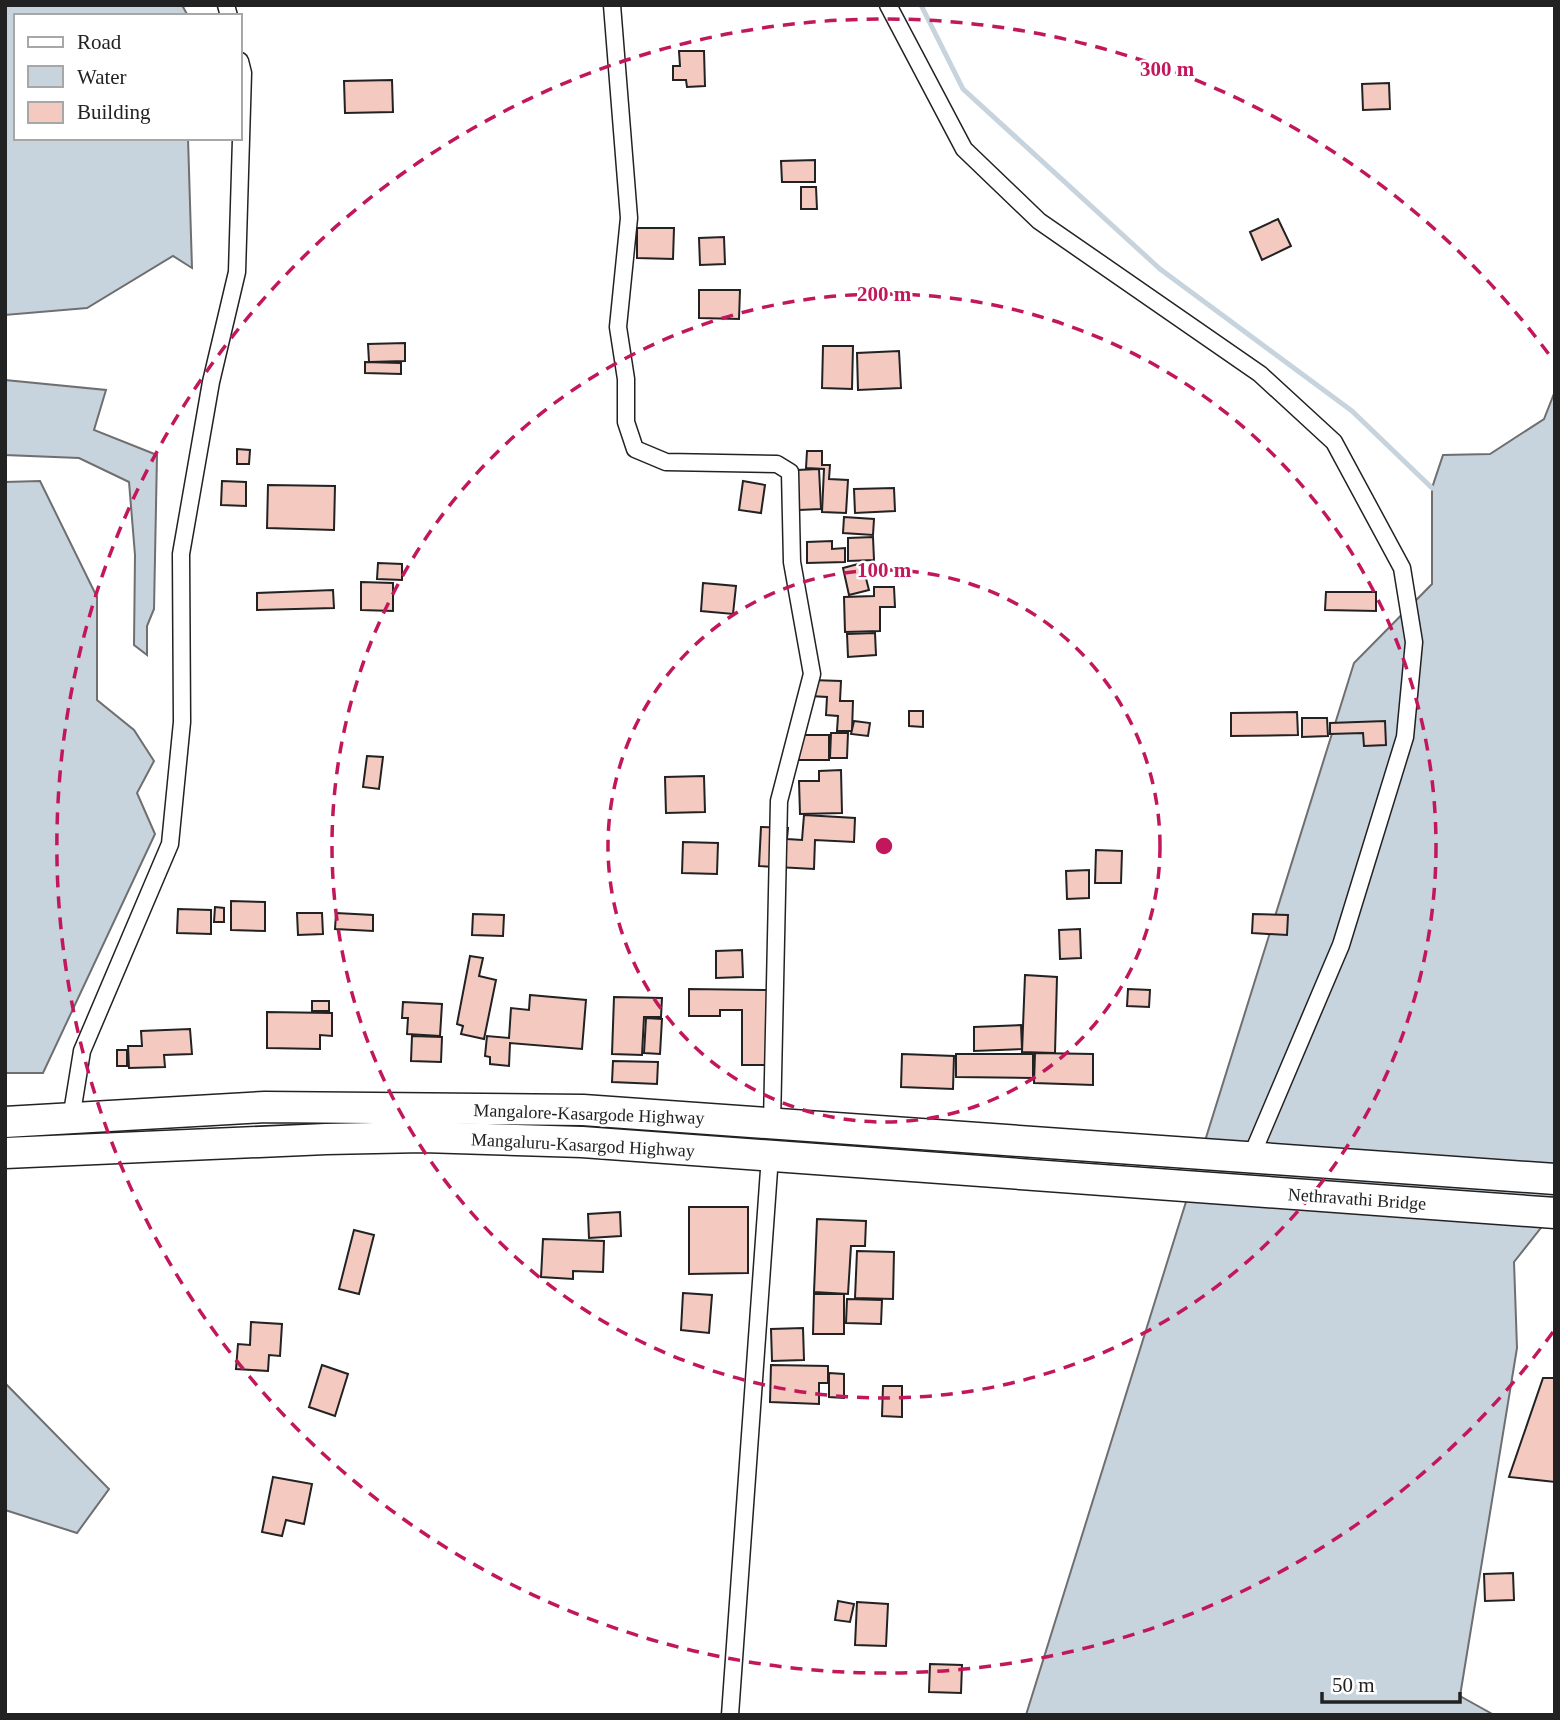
<svg xmlns="http://www.w3.org/2000/svg" width="1560" height="1720" font-family="Georgia,serif">
  <style>
    .water { fill: #c7d3dd; stroke: #6f6f6f; stroke-width: 2 }
    .lines { fill: none; stroke-linecap: round; stroke-linejoin: round }
    .stream { stroke: #c7d3dd; stroke-width: 5 }
    .building { fill: #f3c9c0; stroke: #222; stroke-width: 2 }
    .street-casing { stroke: #222; stroke-width: 19 }
    .highway-casing { stroke: #222; stroke-width: 33 }
    .street { stroke: #fff; stroke-width: 16 }
    .highway { stroke: #fff; stroke-width: 30 }
    .ring { fill: none; stroke: #c2185b; stroke-width: 3.5; stroke-dasharray: 12 9 }
    .labels { text-anchor: middle; dominant-baseline: central; stroke-width: 5; stroke-linejoin: round; paint-order: stroke }
    .street-label { font-size: 18px; fill: #222; stroke: #fff }
    .centre { fill: #c2185b; stroke: #fff; stroke-width: 3.5 }
    .ring-label { font-size: 21px; text-anchor: middle; font-weight: bold; fill: #c2185b; stroke: #fff; stroke-width: 5; stroke-linejoin: round; paint-order: stroke }
  </style>
  <rect width="100%" height="100%" fill="#fff"/>
  <!-- water -->
  <g class="water">
    <polygon points="5,5 182,5 188,16 16,16 16,138 188,138 192,268 173,256 87,308 5,315"/>
    <polygon points="5,380 106,390 94,430 157,455 154,609 147,626 147,655 134,645 135,555 129,482 79,458 5,455"/>
    <polygon points="1555,391 1555,1210 1514,1262 1517,1348 1460,1696 1494,1715 1026,1715 1354,663 1432,584 1432,488 1443,455 1490,454 1544,419"/>
    <polygon points="40,481 97,597 97,700 134,730 154,761 137,793 155,834 43,1073 5,1073 5,482"/>
    <polygon points="5,1383 109,1489 77,1533 5,1510"/>
  </g>
  <g class="lines">
    <!-- stream -->
    <polyline class="stream" points="921,5 963,89 1160,269 1352,411 1432,488"/>
  </g>
  <!-- building -->
  <g class="building">
    <polygon points="679,51 704,51 705,86 687,87 686,80 673,80 673,66 680,66"/>
    <polygon points="392,80 393,112 345,113 344,81"/>
    <polygon points="1389,83 1390,109 1363,110 1362,84"/>
    <polygon points="815,160 815,182 782,182 781,161"/>
    <polygon points="801,187 816,187 817,209 801,209"/>
    <polygon points="1278,219 1291,246 1262,260 1250,232"/>
    <polygon points="637,228 674,228 673,259 637,258"/>
    <polygon points="724,237 725,264 700,265 699,238"/>
    <polygon points="699,290 740,290 739,319 699,318"/>
    <polygon points="405,343 405,361 369,362 368,344"/>
    <polygon points="823,346 853,346 852,389 822,388"/>
    <polygon points="899,351 901,388 858,390 857,353"/>
    <polygon points="365,362 401,363 401,374 365,373"/>
    <polygon points="237,449 250,450 249,464 237,464"/>
    <polygon points="807,451 822,451 822,465 830,465 829,479 848,480 846,513 822,512 824,469 806,468"/>
    <polygon points="819,469 821,509 799,510 797,470"/>
    <polygon points="222,481 246,482 246,506 221,505"/>
    <polygon points="743,481 765,485 761,513 739,510"/>
    <polygon points="268,485 335,486 334,530 267,528"/>
    <polygon points="894,488 895,511 855,513 854,489"/>
    <polygon points="844,517 874,519 873,535 843,533"/>
    <polygon points="873,537 874,560 848,561 848,538"/>
    <polygon points="832,541 832,549 845,548 845,562 807,563 807,542"/>
    <polygon points="378,563 402,564 402,580 377,579"/>
    <polygon points="862,563 869,590 849,595 843,568"/>
    <polygon points="361,582 393,583 393,611 361,610"/>
    <polygon points="703,583 736,586 733,614 701,611"/>
    <polygon points="874,587 894,587 895,607 880,607 880,631 845,632 844,597 874,596"/>
    <polygon points="333,590 334,608 257,610 257,593"/>
    <polygon points="1326,592 1376,592 1376,611 1325,610"/>
    <polygon points="875,633 876,655 848,657 847,634"/>
    <polygon points="811,680 841,681 840,701 853,701 852,731 837,731 838,716 826,715 827,697 810,696"/>
    <polygon points="909,711 923,711 923,727 909,726"/>
    <polygon points="1297,712 1298,735 1231,736 1231,713"/>
    <polygon points="1302,718 1327,718 1328,736 1302,737"/>
    <polygon points="854,721 870,723 868,736 851,734"/>
    <polygon points="1385,721 1386,745 1364,746 1363,733 1330,734 1330,723"/>
    <polygon points="831,733 848,733 847,758 830,758"/>
    <rect x="789" y="735" width="40" height="25"/>
    <polygon points="367,756 383,757 379,789 363,787"/>
    <polygon points="841,770 842,813 800,814 799,781 819,781 819,771"/>
    <polygon points="704,776 705,812 666,813 665,777"/>
    <polygon points="804,815 855,818 854,842 815,840 814,869 759,866 761,827 788,828 787,839 802,840"/>
    <polygon points="683,842 718,843 717,874 682,873"/>
    <polygon points="1096,850 1122,851 1121,883 1095,883"/>
    <polygon points="1089,870 1089,898 1067,899 1066,871"/>
    <polygon points="231,901 265,902 265,931 231,930"/>
    <polygon points="215,907 224,908 224,922 214,922"/>
    <polygon points="178,909 211,910 211,934 177,933"/>
    <polygon points="297,913 322,913 323,934 298,935"/>
    <polygon points="336,913 373,915 373,931 335,929"/>
    <polygon points="473,914 504,915 503,936 472,935"/>
    <polygon points="1253,914 1288,915 1287,935 1252,933"/>
    <polygon points="1080,929 1081,958 1060,959 1059,930"/>
    <polygon points="742,950 743,977 716,978 716,951"/>
    <polygon points="470,956 483,958 479,976 496,980 484,1039 461,1034 463,1026 457,1024"/>
    <polygon points="1025,975 1057,977 1055,1053 1022,1052"/>
    <polygon points="689,989 769,990 769,1065 742,1065 742,1010 720,1010 720,1016 689,1016"/>
    <polygon points="1128,989 1150,990 1149,1007 1127,1006"/>
    <polygon points="530,995 586,1000 582,1049 510,1043 509,1066 490,1064 490,1057 485,1056 487,1036 509,1038 511,1008 529,1010"/>
    <polygon points="614,997 662,998 661,1017 644,1017 642,1055 612,1054"/>
    <rect x="312" y="1001" width="17" height="10"/>
    <polygon points="403,1002 442,1004 440,1036 407,1034 408,1018 402,1018"/>
    <polygon points="267,1012 332,1013 332,1036 320,1035 320,1049 267,1048"/>
    <polygon points="646,1018 662,1019 660,1054 644,1053"/>
    <polygon points="1021,1025 1022,1049 974,1051 974,1027"/>
    <polygon points="190,1029 192,1054 164,1055 165,1067 129,1068 128,1046 142,1046 141,1031"/>
    <polygon points="412,1036 442,1037 441,1062 411,1061"/>
    <rect x="117" y="1050" width="10" height="16"/>
    <polygon points="1035,1053 1093,1054 1093,1085 1034,1083"/>
    <polygon points="902,1054 954,1056 953,1089 901,1087"/>
    <polygon points="956,1054 1033,1054 1033,1078 956,1077"/>
    <polygon points="613,1061 658,1062 657,1084 612,1082"/>
    <polygon points="689,1207 748,1207 748,1273 689,1274"/>
    <polygon points="620,1212 621,1236 589,1238 588,1214"/>
    <polygon points="817,1219 866,1221 865,1246 851,1246 848,1294 814,1292"/>
    <polygon points="354,1230 374,1235 359,1294 339,1289"/>
    <polygon points="543,1239 604,1241 603,1272 573,1271 573,1279 541,1277"/>
    <polygon points="857,1251 894,1252 893,1299 855,1298"/>
    <polygon points="683,1293 712,1295 709,1333 681,1330"/>
    <polygon points="814,1294 844,1294 844,1334 813,1334"/>
    <polygon points="847,1299 882,1300 881,1324 846,1323"/>
    <polygon points="251,1322 282,1324 280,1356 269,1355 268,1371 236,1369 238,1344 250,1345"/>
    <polygon points="803,1328 804,1360 772,1361 771,1329"/>
    <polygon points="322,1365 348,1374 335,1416 309,1407"/>
    <polygon points="771,1365 828,1366 828,1383 819,1383 819,1404 770,1402"/>
    <polygon points="829,1373 844,1374 844,1398 829,1397"/>
    <polygon points="1543,1378 1555,1378 1555,1482 1509,1477"/>
    <polygon points="883,1386 902,1386 902,1417 882,1416"/>
    <polygon points="273,1477 312,1484 304,1524 286,1520 282,1536 262,1532"/>
    <polygon points="1513,1573 1514,1600 1485,1601 1484,1574"/>
    <polygon points="838,1601 854,1604 850,1622 835,1620"/>
    <polygon points="857,1602 888,1604 886,1646 855,1645"/>
    <polygon points="930,1664 962,1665 961,1693 929,1692"/>
  </g>
  <g class="lines">
    <!-- street casing -->
    <g class="street-casing">
      <g id="street">
        <polyline points="226,5 229,16"/>
        <polyline points="612,5 629,218 618,327 626,379 626,422 635,449 666,462 777,464 790,472 792,562 812,674 779,801 772,1123"/>
        <polyline points="888,5 964,149 1039,221 1260,374 1334,442 1402,568 1414,642 1405,737 1341,945 1251,1157"/>
        <polyline points="71,1119 82,1051 170,844 182,722 181,554 211,382 237,272 243,73 240,61"/>
        <polyline points="730,1715 770,1156"/>
      </g>
    </g>
    <!-- highway casing -->
    <g class="highway-casing">
      <g id="highway">
        <polyline points="5,1122 265,1107 583,1110 1555,1179"/>
        <polyline points="5,1153 326,1139 423,1137 582,1142 1555,1213"/>
      </g>
    </g>
    <!-- street -->
    <use href="#street" class="street"/>
    <!-- highway -->
    <use href="#highway" class="highway"/>
  </g>
  <!-- distance rings -->
  <g class="ring">
    <circle cx="884" cy="846" r="276"/>
    <circle cx="884" cy="846" r="552"/>
    <path d="M1553 1332A827 827 0 1 1 1553 360"/>
  </g>
  <g class="labels">
    <!-- street labels -->
    <g class="street-label">
      <text transform="translate(589 1114) rotate(2)">Mangalore-Kasargode Highway</text>
      <text transform="translate(583 1145) rotate(3)">Mangaluru-Kasargod Highway</text>
      <text transform="translate(1357 1199) rotate(4)">Nethravathi Bridge</text>
    </g>
  </g>
  <circle cx="884" cy="846" r="10" class="centre"/>
  <g class="ring-label">
    <text x="1167" y="76">300 m</text>
    <text x="884" y="301">200 m</text>
    <text x="884" y="577">100 m</text>
  </g>
  <!-- border -->
  <rect width="1560" height="1720" fill="none" stroke="#222222" stroke-width="14"/>
  <!-- legend -->
  <rect x="14" y="14" width="228" height="126" fill="#ffffff" stroke="#a7a7a7" stroke-width="2"/>
  <rect x="28" y="37" width="35" height="10" fill="#ffffff" stroke="#a7a7a7" stroke-width="2"/>
  <text x="77" y="49" font-size="21" fill="#222222">Road</text>
  <rect x="28" y="66" width="35" height="21" fill="#c7d3dd" stroke="#a7a7a7" stroke-width="2"/>
  <text x="77" y="84" font-size="21" fill="#222222">Water</text>
  <rect x="28" y="102" width="35" height="21" fill="#f3c9c0" stroke="#a7a7a7" stroke-width="2"/>
  <text x="77" y="119" font-size="21" fill="#222222">Building</text>
  <!-- scale -->
  <path d="M1322 1692v10h138v-10" fill="none" stroke="#222222" stroke-width="3.5"/>
  <text x="1332" y="1692" font-size="21" fill="#222222" stroke="#ffffff" stroke-width="5" paint-order="stroke">50 m</text>
</svg>
